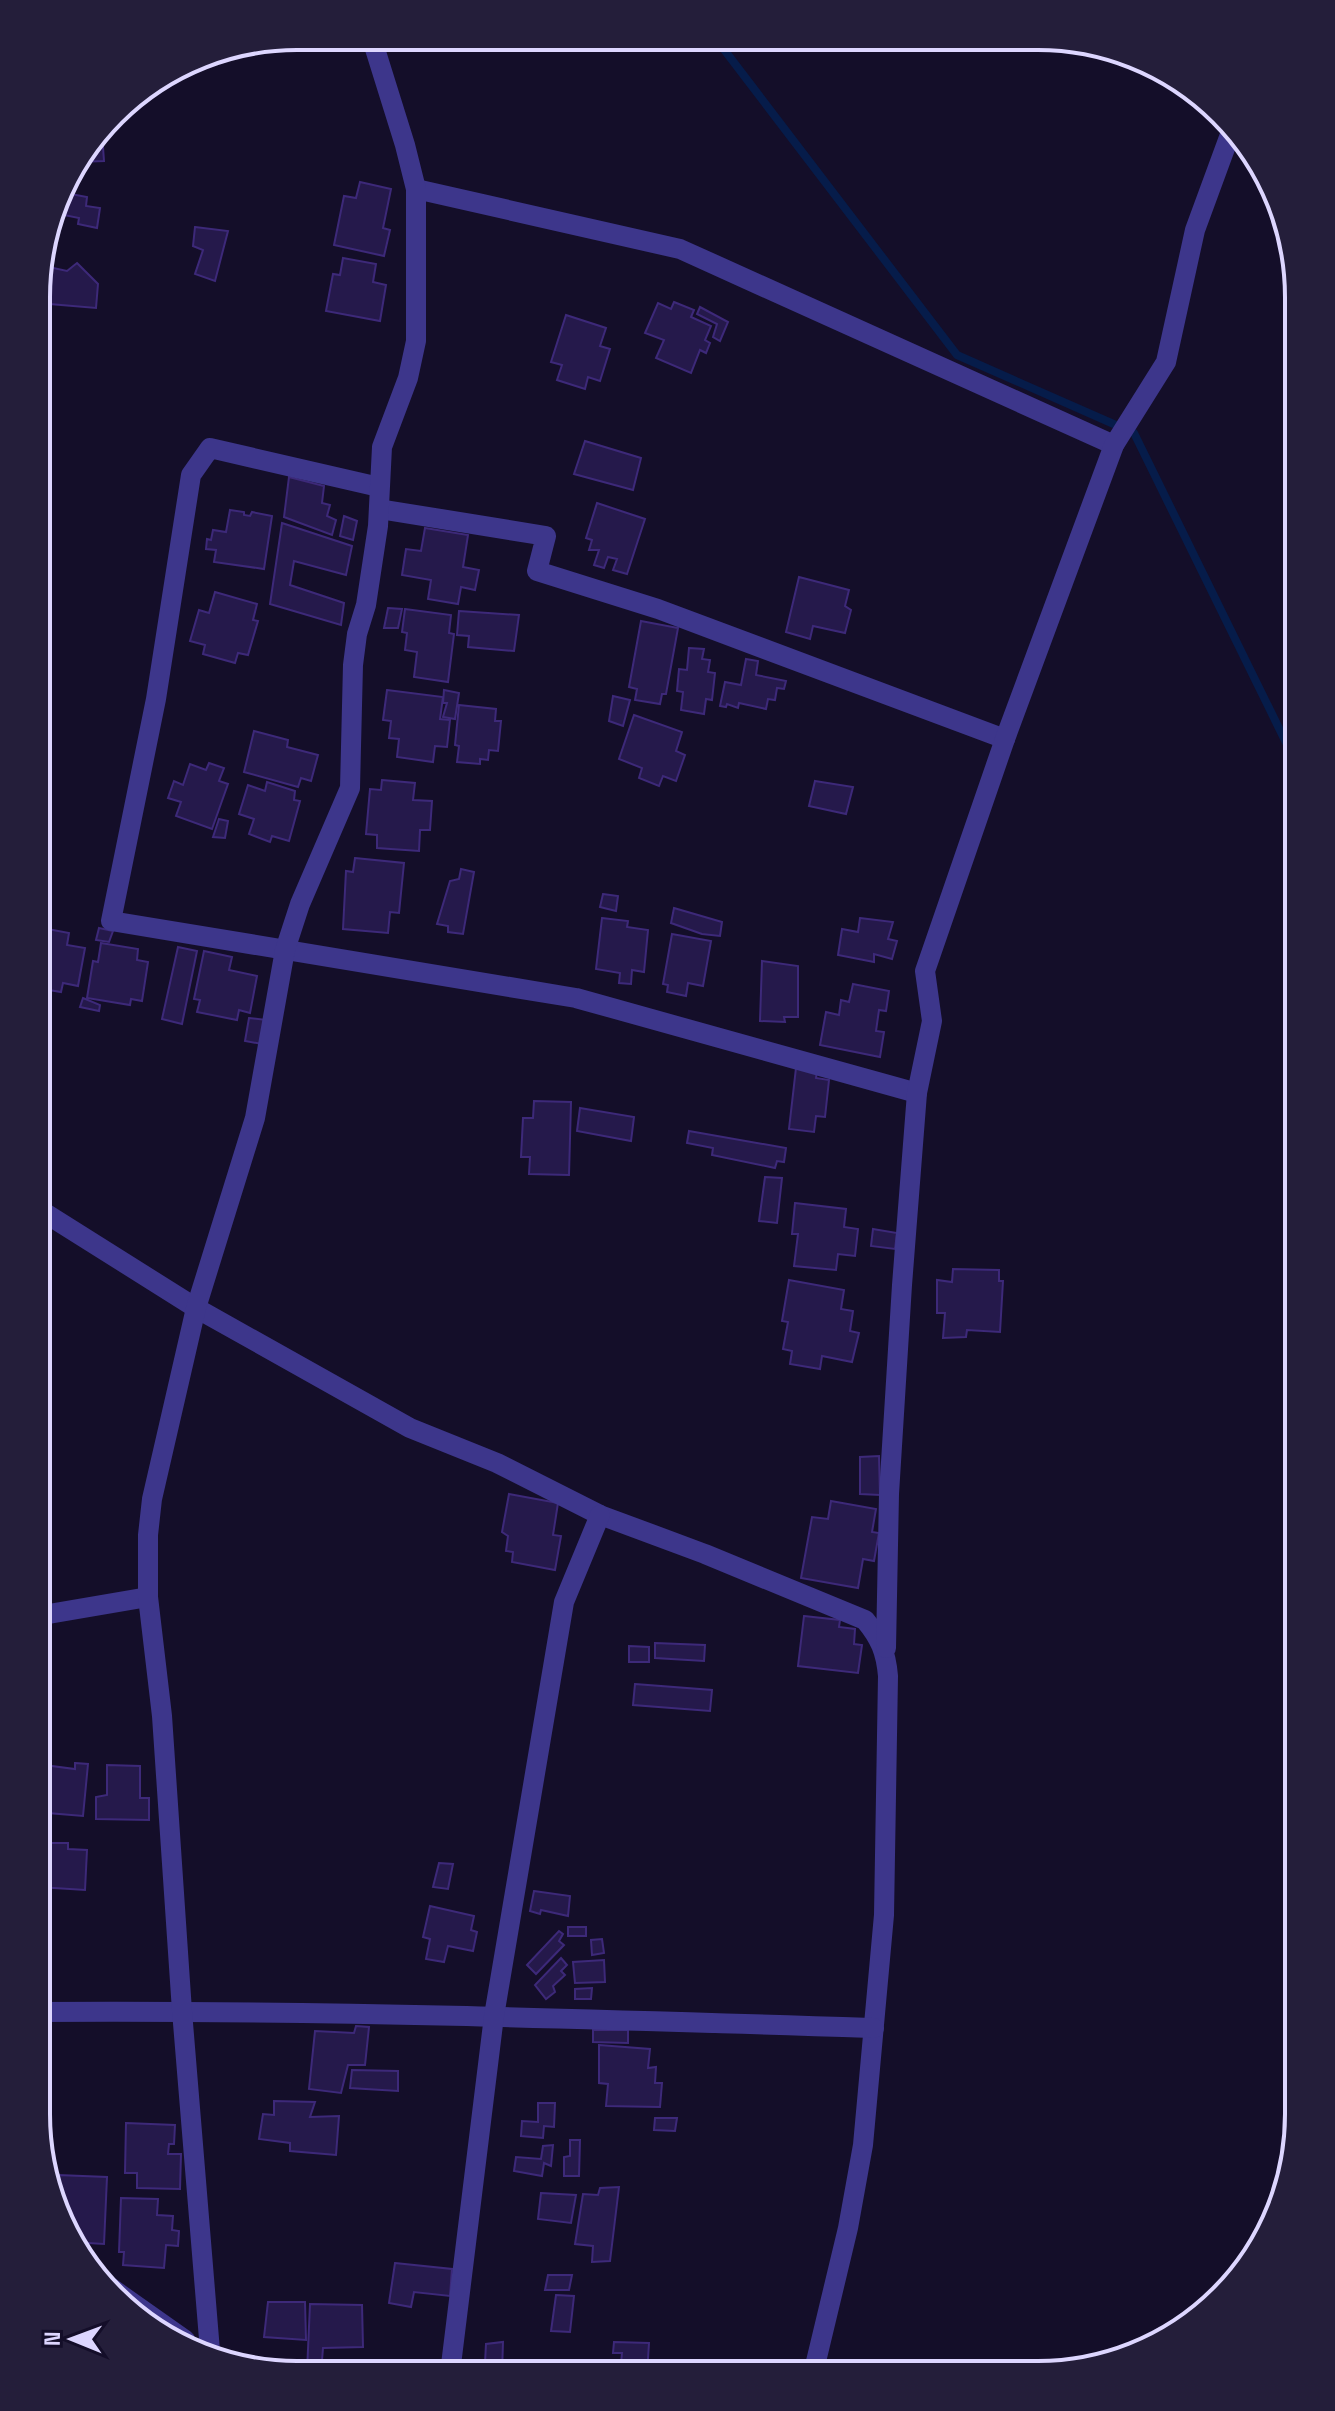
<svg xmlns="http://www.w3.org/2000/svg" width="1335" height="2411" font-family="'Space Grotesk',sans-serif">
  <style>
    .lines { fill: none; stroke-linecap: round; stroke-linejoin: round }
    .stream { stroke: #061c4a; stroke-width: 8 }
    .building { fill: #25194b; stroke: #3d2979; stroke-width: 2 }
    .street { stroke: #3d368b; stroke-width: 20 }
    .rim { fill: none; stroke: #ddd6ff; stroke-width: 4 }
  </style>
  <rect width="100%" height="100%" fill="#140e29"/>
  <g class="lines">
    <!-- stream -->
    <polyline class="stream" points="716,39 957,355 1134,433 1299,769"/>
  </g>
  <!-- building -->
  <g class="building">
    <polygon points="103,147 104,161 78,162 89,148"/>
    <polygon points="360,182 391,189 383,228 390,230 384,256 334,245 344,196 356,198"/>
    <polygon points="60,192 87,197 86,206 100,208 97,228 78,224 79,218 59,214 60,205 56,204"/>
    <polygon points="195,227 228,231 215,281 195,274 203,250 193,246"/>
    <polygon points="343,258 376,264 373,282 386,285 380,321 326,311 333,274 340,275"/>
    <polygon points="77,263 98,284 96,308 38,303 38,285 42,285 44,266 67,271"/>
    <polygon points="674,302 694,310 691,317 711,326 705,340 710,343 706,353 700,350 691,373 656,358 664,340 645,333 658,303 671,309"/>
    <polygon points="700,307 728,322 720,341 713,337 717,324 697,314"/>
    <polygon points="566,315 606,328 600,346 610,349 600,381 588,377 585,389 557,380 562,365 551,362"/>
    <polygon points="585,441 641,458 633,490 574,474"/>
    <polygon points="289,477 324,486 322,503 330,505 327,516 336,520 332,535 284,517"/>
    <polygon points="597,503 645,519 627,574 613,570 617,559 608,557 604,568 594,565 599,550 589,550 592,540 586,538"/>
    <polygon points="230,510 244,512 244,515 250,516 252,512 272,516 264,569 214,562 216,550 206,549 207,539 211,540 213,530 226,532"/>
    <polygon points="344,516 357,521 353,540 340,536"/>
    <polygon points="282,523 352,546 346,575 294,561 290,585 344,603 341,625 270,604"/>
    <polygon points="425,528 468,535 463,567 479,570 475,590 461,587 458,604 428,599 431,580 402,575 406,549 421,551"/>
    <polygon points="799,577 849,590 845,606 851,610 845,633 813,626 810,639 786,632"/>
    <polygon points="215,592 257,604 253,620 258,621 248,655 238,653 235,663 203,654 205,645 190,641 199,610 209,613"/>
    <polygon points="388,608 402,609 398,628 384,628"/>
    <polygon points="405,609 451,615 449,633 454,634 448,682 414,677 417,652 405,650 407,633 402,632"/>
    <polygon points="459,611 519,615 514,651 468,647 469,636 457,635"/>
    <polygon points="641,621 678,628 666,694 662,694 660,704 635,700 637,689 629,687"/>
    <polygon points="689,648 704,649 702,659 710,660 708,672 715,673 712,700 706,699 704,714 681,710 683,692 677,691 679,669 687,670"/>
    <polygon points="746,659 758,661 756,675 786,681 784,689 777,688 775,700 768,699 766,709 739,703 738,708 727,704 726,707 720,706 725,682 741,685"/>
    <polygon points="387,690 443,697 440,719 450,720 447,747 435,746 433,762 397,757 399,739 389,738 391,721 383,720"/>
    <polygon points="444,690 459,693 455,719 443,717 447,703 443,703"/>
    <polygon points="613,696 630,700 623,726 609,721"/>
    <polygon points="459,705 496,709 495,721 501,721 498,751 489,750 488,760 480,759 480,764 457,762 459,746 455,745"/>
    <polygon points="634,715 682,732 676,751 685,755 676,781 663,776 659,786 639,778 642,768 619,759"/>
    <polygon points="254,731 288,740 287,747 318,755 311,781 301,778 298,787 244,772"/>
    <polygon points="209,763 224,768 219,781 228,784 212,829 176,816 181,802 168,798 174,781 183,785 190,764 206,770"/>
    <polygon points="382,780 415,783 413,800 432,801 430,830 420,830 419,851 377,848 377,835 366,834 370,789 381,790"/>
    <polygon points="815,781 853,787 846,814 809,806"/>
    <polygon points="267,782 295,791 294,800 300,801 289,841 272,836 270,842 249,834 254,819 239,814 248,785 265,791"/>
    <polygon points="219,819 228,821 225,838 213,837"/>
    <polygon points="355,858 404,863 399,913 390,912 388,933 343,929 346,871 353,872"/>
    <polygon points="461,869 474,872 463,934 448,932 448,926 437,924 450,881 459,879"/>
    <polygon points="603,894 618,896 616,911 600,907"/>
    <polygon points="674,908 722,922 720,936 702,934 671,923"/>
    <polygon points="602,918 628,921 627,927 648,930 644,972 632,970 631,984 619,983 620,973 596,969"/>
    <polygon points="860,918 893,922 888,939 897,941 892,959 874,954 874,962 838,955 842,929 858,932"/>
    <polygon points="37,927 69,933 67,945 85,948 78,986 63,983 61,992 37,988"/>
    <polygon points="99,928 113,931 109,942 96,940"/>
    <polygon points="672,934 711,941 703,986 688,983 686,996 667,992 668,985 663,984"/>
    <polygon points="101,943 138,949 137,960 148,962 142,1001 131,999 130,1005 87,998 93,961 98,962"/>
    <polygon points="178,947 197,951 182,1024 162,1019"/>
    <polygon points="204,951 232,957 229,970 257,976 250,1013 239,1010 237,1020 197,1012 200,1000 194,999"/>
    <polygon points="762,961 798,966 798,1017 784,1017 785,1022 760,1021"/>
    <polygon points="853,984 889,991 886,1011 879,1010 876,1031 884,1032 880,1057 820,1045 826,1012 839,1015 841,1000 849,1002"/>
    <polygon points="83,998 100,1005 99,1011 80,1007"/>
    <polygon points="249,1018 267,1020 262,1044 245,1041"/>
    <polygon points="796,1068 817,1071 816,1078 829,1080 825,1117 816,1116 814,1132 789,1129"/>
    <polygon points="534,1101 571,1102 569,1175 529,1174 530,1157 521,1157 523,1118 533,1118"/>
    <polygon points="580,1108 634,1117 631,1141 577,1131"/>
    <polygon points="689,1131 786,1148 784,1162 777,1161 775,1168 712,1155 713,1148 687,1143"/>
    <polygon points="765,1177 782,1178 777,1223 759,1221"/>
    <polygon points="795,1203 846,1209 844,1227 858,1229 855,1256 838,1254 836,1270 794,1266 798,1234 792,1234"/>
    <polygon points="873,1229 897,1233 895,1249 871,1246"/>
    <polygon points="953,1269 999,1270 999,1281 1003,1281 1000,1332 967,1330 966,1337 943,1338 945,1313 937,1313 937,1280 952,1282"/>
    <polygon points="789,1280 844,1290 841,1309 853,1311 850,1331 859,1333 852,1362 822,1356 820,1369 790,1364 792,1351 783,1349 788,1322 782,1321"/>
    <polygon points="879,1456 880,1495 860,1494 860,1457"/>
    <polygon points="509,1494 558,1503 553,1535 561,1536 555,1570 512,1562 513,1552 506,1551 508,1536 502,1532"/>
    <polygon points="831,1501 876,1509 872,1532 879,1533 874,1561 863,1559 858,1588 801,1578 812,1517 828,1519"/>
    <polygon points="804,1616 840,1620 839,1627 855,1629 854,1644 862,1645 858,1673 798,1666"/>
    <polygon points="655,1643 705,1645 704,1661 655,1658"/>
    <polygon points="629,1646 649,1647 649,1662 629,1662"/>
    <polygon points="635,1684 712,1690 710,1711 633,1705"/>
    <polygon points="75,1763 88,1764 83,1816 48,1813 50,1798 36,1797 36,1764 75,1769"/>
    <polygon points="107,1765 140,1766 140,1798 149,1798 149,1820 96,1819 96,1797 107,1795"/>
    <polygon points="36,1800 44,1801 40,1833 36,1833"/>
    <polygon points="51,1843 68,1843 68,1849 87,1850 85,1890 39,1887 40,1874 36,1874 36,1852 51,1853"/>
    <polygon points="439,1863 453,1864 448,1889 433,1887"/>
    <polygon points="534,1891 570,1896 568,1916 541,1910 540,1914 530,1911"/>
    <polygon points="430,1906 474,1916 471,1930 477,1932 473,1951 448,1946 444,1962 426,1959 430,1939 423,1937"/>
    <rect x="568" y="1927" width="18" height="9"/>
    <polygon points="559,1931 563,1934 559,1941 564,1945 536,1974 527,1965"/>
    <polygon points="602,1939 604,1953 592,1955 591,1940"/>
    <polygon points="561,1958 567,1965 561,1971 565,1975 553,1986 555,1992 546,1999 535,1985"/>
    <polygon points="604,1960 605,1982 575,1983 573,1962"/>
    <polygon points="592,1988 591,1999 575,1999 575,1989"/>
    <polygon points="356,2026 369,2027 365,2065 348,2065 341,2093 309,2089 315,2031 354,2033"/>
    <polygon points="593,2030 628,2030 628,2043 593,2042"/>
    <polygon points="599,2045 650,2049 648,2068 656,2067 655,2083 662,2083 660,2107 606,2106 608,2084 599,2083"/>
    <polygon points="352,2070 398,2071 398,2091 350,2088"/>
    <polygon points="274,2101 315,2102 310,2117 339,2116 336,2155 290,2151 290,2143 259,2139 263,2114 274,2115"/>
    <polygon points="538,2103 555,2103 554,2127 544,2126 543,2138 521,2136 522,2121 538,2122"/>
    <polygon points="655,2118 677,2118 675,2131 654,2130"/>
    <polygon points="126,2123 175,2125 174,2144 169,2144 168,2154 181,2154 180,2189 137,2188 137,2173 125,2173"/>
    <polygon points="570,2140 580,2140 579,2176 564,2176 564,2157 570,2156"/>
    <polygon points="553,2145 551,2166 544,2163 542,2176 514,2171 516,2157 541,2159 543,2146"/>
    <polygon points="58,2175 107,2177 104,2244 72,2242 57,2212"/>
    <polygon points="619,2187 610,2261 592,2262 593,2246 575,2244 583,2194 598,2195 600,2188"/>
    <polygon points="541,2193 576,2195 571,2223 538,2219"/>
    <polygon points="121,2198 158,2199 157,2215 173,2216 172,2230 179,2231 178,2246 166,2245 164,2268 123,2265 124,2252 119,2252"/>
    <polygon points="395,2263 452,2269 450,2296 414,2292 411,2307 389,2303"/>
    <polygon points="548,2275 572,2275 569,2290 545,2290"/>
    <polygon points="556,2295 574,2296 570,2332 551,2331"/>
    <polygon points="268,2302 305,2302 306,2340 264,2337"/>
    <polygon points="310,2304 362,2305 363,2347 323,2348 321,2373 307,2372"/>
    <polygon points="503,2342 502,2373 462,2373 462,2362 485,2363 486,2344"/>
    <polygon points="614,2342 649,2343 647,2374 620,2374 622,2353 613,2353"/>
  </g>
  <g class="lines">
    <!-- street -->
    <g class="street">
      <polyline points="416,189 680,249 1114,445"/>
      <polyline points="379,487 210,448 191,475 156,699 111,921 576,998 917,1093"/>
      <polyline points="379,509 546,536 537,571 658,609 1005,739"/>
      <path d="M 37,1208 L 196,1308 L 410,1428 L 497,1463 L 600,1515 L 705,1554 L 865,1620 C 880,1638 886,1652 888,1676 L 884,1915 L 863,2145 L 848,2228 L 813,2374"/>
      <polyline points="37,1616 148,1597"/>
      <polyline points="886,1648 889,1494 902,1285 917,1093 932,1021 925,971 1005,739 1114,445 1166,362 1195,230 1231,132"/>
      <path d="M 36,2012 C 315,2010 594,2019 874,2028"/>
      <polyline points="100,2280 185,2340"/>
      <polyline points="210,2351 182,2011 162,1716 148,1597 148,1535 152,1499 196,1308 255,1118 285,950 300,904 350,788 353,665 357,634 366,605 378,526 382,447 408,378 416,341 416,189 405,145 371,36"/>
      <polyline points="450,2373 494,2016 564,1602 600,1515"/>
    </g>
  </g>
  <!-- crop -->
  <path d="M0 0H1335V2411H0ZM297 50H1038A247 247 0 0 1 1285 297V2114A247 247 0 0 1 1038 2361H297A247 247 0 0 1 50 2114V297A247 247 0 0 1 297 50Z" fill="#241e3a" fill-rule="evenodd"/>
  <path class="rim" d="M297 50H1038A247 247 0 0 1 1285 297V2114A247 247 0 0 1 1038 2361H297A247 247 0 0 1 50 2114V297A247 247 0 0 1 297 50Z"/>
  <!-- north arrow -->
  <g transform="translate(72 2339) rotate(271)" stroke="#140e29" stroke-width="6" paint-order="stroke">
  <path d="M0-6L14 30L0 20L-14 30Z" fill="#ddd6ff"/>
  <text y="-12" font-size="22" font-weight="bold" text-anchor="middle" fill="#ddd6ff">N</text>
  </g>
</svg>
